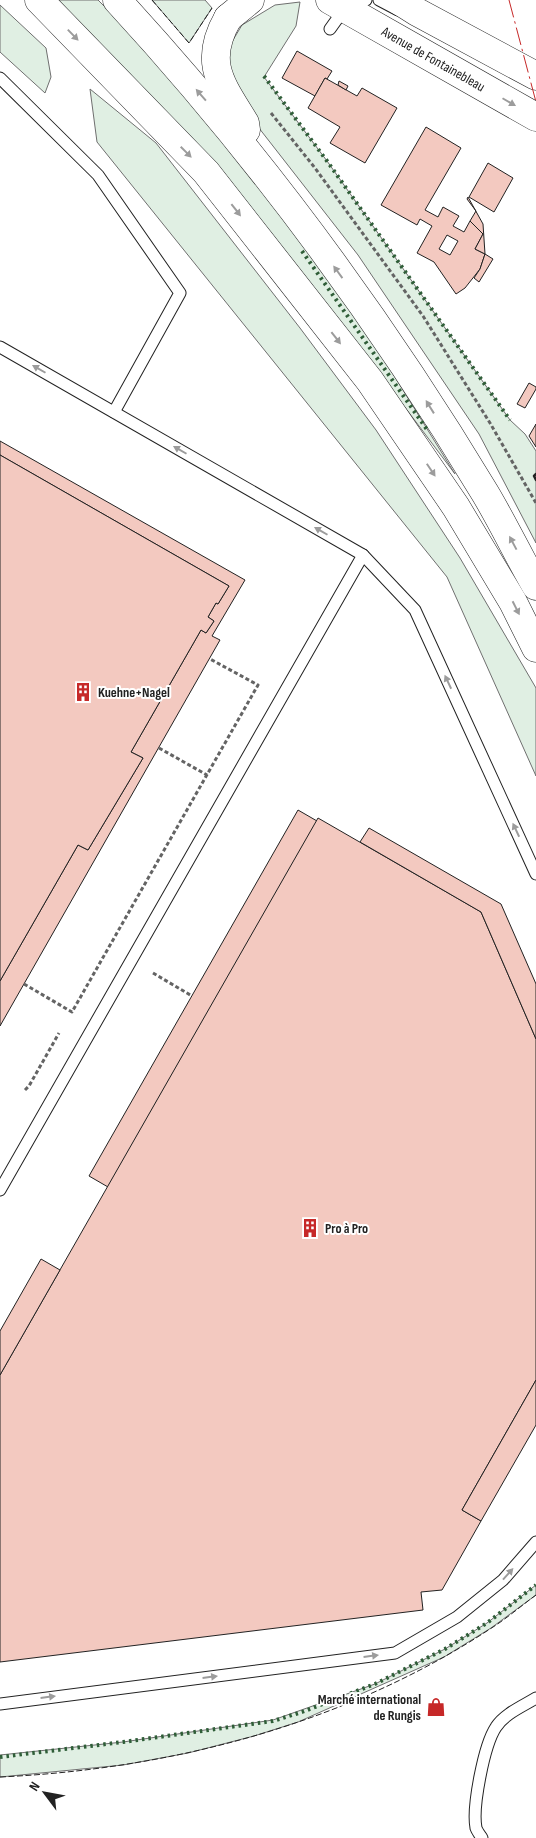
<svg xmlns="http://www.w3.org/2000/svg" width="536" height="1838" font-family="'Sofia Sans Condensed',sans-serif">
  <style>
    .green { fill: #e0efe3; stroke: #6f6f6f }
    .building { fill: #f3c9c0; stroke: #222; fill-rule: evenodd }
    .lines { fill: none; stroke-linecap: round; stroke-linejoin: round }
    .lane-casing { stroke: #222; stroke-width: 13 }
    .secondary-casing { stroke: #222; stroke-width: 29 }
    .highway-casing { stroke: #222; stroke-width: 29 }
    .path { stroke: #646464; stroke-width: 3; stroke-dasharray: 4 2.5; stroke-linecap: butt }
    .lane { stroke: #fff; stroke-width: 11 }
    .secondary { stroke: #fff; stroke-width: 28 }
    .highway { stroke: #fff; stroke-width: 28 }
    .hedge { stroke: #2f5e38; stroke-width: 4; stroke-dasharray: 2.5 4; stroke-linecap: butt }
    .fence { stroke: #222; stroke-width: 1; stroke-dasharray: 6 2.5; stroke-linecap: butt }
    .wall { stroke: #222; stroke-width: 2.5 }
    .power { stroke: #c62828; stroke-width: 1; stroke-dasharray: 18 4 2.5 4; stroke-linecap: butt }
    .oneway { fill: #9c9c9c }
    .labels { text-anchor: middle; dominant-baseline: central; stroke-width: 4; stroke-linejoin: round; paint-order: stroke }
    .street-label { font-size: 14px; fill: #222; stroke: #fff }
    .poi-label { font-size: 14px; font-weight: bold; fill: #222; stroke: #fff; text-anchor: start }
  </style>
  <rect width="100%" height="100%" fill="#fff"/>
  <!-- green -->
  <g class="green">
    <polygon points="53,0 98,0 153,55 224,140 354,311 455,474 344,326"/>
    <polygon points="152,0 205,0 212,8 189,43"/>
    <polygon points="300,2 296,26 264,77 327,161 510,420 525,434 536,451 536,474 535,476 536,480 536,543 479,434 358,255 248,114 226,80 230,45 242,25 275,5"/>
    <polygon points="0,5 46,48 51,77 45,93 0,52"/>
    <polygon points="90,89 156,143 300,328 376,430 460,558 536,688 536,776 447,577 97,142"/>
    <polygon points="536,1585 536,1595 491,1628 444,1657 298,1722 254,1736 188,1753 123,1765 0,1777 0,1755 123,1742 273,1720 375,1684 445,1649 487,1623"/>
  </g>
  <!-- building -->
  <g class="building">
    <polygon points="297,51 332,71 327,79 325,78 315,96 282,78"/>
    <polygon points="325,78 357,96 362,88 397,108 365,163 330,143 340,127 308,108"/>
    <polygon points="339,81 348,86 346,90 338,85"/>
    <path d="M 426,127 L 461,148 L 425,210 L 438,217 L 443,207 L 459,216 L 453,226 L 464,232 L 470,221 L 483,234 L 475,249 L 485,254 L 480,269 L 465,288 L 456,294 L 434,262 L 417,253 L 432,226 L 420,219 L 417,225 L 381,205 ZM 447,235 L 458,241 L 450,255 L 439,249 Z"/>
    <polygon points="488,163 513,178 494,212 469,197"/>
    <polygon points="468,197 483,224 485,254 475,249 483,234 470,221 476,211 467,199"/>
    <polygon points="485,254 493,259 479,282 474,278 480,269"/>
    <polygon points="529,383 536,387 536,389 525,408 517,404"/>
    <polygon points="536,424 536,447 529,436"/>
    <polygon points="0,441 245,580 212,636 220,640 0,1026 0,981 78,845 88,850 143,758 131,752 201,630 206,633 214,621 208,617 216,603 218,604 229,586 0,455"/>
    <polygon points="0,455 229,586 218,604 216,603 208,617 214,621 206,633 201,630 131,752 143,758 88,850 78,845 0,981"/>
    <polygon points="298,810 317,821 108,1187 89,1176"/>
    <polygon points="318,818 481,912 536,1039 536,1380 462,1510 481,1521 442,1590 421,1592 423,1610 0,1662 0,1375"/>
    <polygon points="369,828 501,904 536,984 536,1039 481,912 360,842"/>
    <polygon points="41,1259 60,1270 0,1375 0,1331"/>
    <polygon points="536,1380 536,1425 481,1521 462,1510"/>
  </g>
  <g class="lines">
    <!-- lane casing -->
    <g class="lane-casing">
      <g id="lane">
        <polyline points="379,0 398,10"/>
        <polyline points="330,29 345,8 366,0"/>
        <polyline points="0,78 98,175 180,293 114,412"/>
        <polyline points="0,347 363,555 415,610 536,874"/>
        <polyline points="0,1190 363,555"/>
        <polyline points="0,1704 395,1653 457,1617 503,1580 536,1542"/>
        <path d="M 482,1838 C 480,1835 477,1831 476,1828 C 472,1807 484,1745 496,1727 C 504,1714 523,1706 536,1698"/>
      </g>
    </g>
    <!-- secondary casing -->
    <g class="secondary-casing">
      <g id="secondary">
        <path id="s1" d="M 330,0 L 536,117"/>
        <polyline points="398,0 417,12 536,76"/>
        <polyline points="228,18 250,0"/>
      </g>
    </g>
    <!-- highway casing -->
    <g class="highway-casing">
      <g id="highway">
        <polyline points="39,0 206,172 370,381 456,507 513,602 536,648"/>
        <path d="M 117,0 C 256,151 379,317 485,493 C 503,523 518,555 536,586"/>
        <path d="M 228,18 C 202,63 222,85 245,123 L 246,130"/>
      </g>
    </g>
    <!-- path -->
    <g class="path">
      <polyline points="271,113 315,168 423,316 490,423 536,503"/>
      <polyline points="159,748 207,775"/>
      <polyline points="153,973 192,996"/>
      <polyline points="24,984 72,1012 258,685 210,659"/>
      <polyline points="25,1090 29,1086 59,1033"/>
    </g>
    <!-- lane -->
    <use href="#lane" class="lane"/>
    <!-- secondary -->
    <use href="#secondary" class="secondary"/>
    <!-- highway -->
    <use href="#highway" class="highway"/>
    <!-- hedge -->
    <g class="hedge">
      <polyline points="264,76 327,161 510,420"/>
      <polyline points="302,251 428,431"/>
      <polyline points="0,1757 123,1742 273,1721 302,1712 375,1684 445,1649 487,1623 536,1585"/>
    </g>
    <!-- fence -->
    <g class="fence">
      <polyline points="152,0 189,43 212,8"/>
      <path d="M 0,1777 C 172,1769 345,1724 490,1629 C 506,1619 521,1606 536,1595"/>
    </g>
    <!-- wall -->
    <polyline class="wall" points="536,474 534,476 536,480"/>
    <!-- power -->
    <polyline class="power" points="509,0 536,102"/>
  </g>
  <!-- one-way arrows -->
  <defs><path id="oneway-solid" d="M-6-.8H1V-3.2L6.5 0L1 3.2V.8H-6Z" transform="scale(1.25)"/></defs>
  <g class="oneway">
    <use href="#oneway-solid" transform="translate(73 35) rotate(46)"/>
    <use href="#oneway-solid" transform="translate(201 95) rotate(-131)"/>
    <use href="#oneway-solid" transform="translate(509 102) rotate(30)"/>
    <use href="#oneway-solid" transform="translate(186 152) rotate(45)"/>
    <use href="#oneway-solid" transform="translate(236 210) rotate(52)"/>
    <use href="#oneway-solid" transform="translate(338 272) rotate(-126)"/>
    <use href="#oneway-solid" transform="translate(336 338) rotate(52)"/>
    <use href="#oneway-solid" transform="translate(39 369) rotate(-150)"/>
    <use href="#oneway-solid" transform="translate(430 407) rotate(-122)"/>
    <use href="#oneway-solid" transform="translate(180 450) rotate(-150)"/>
    <use href="#oneway-solid" transform="translate(431 470) rotate(56)"/>
    <use href="#oneway-solid" transform="translate(321 531) rotate(-150)"/>
    <use href="#oneway-solid" transform="translate(513 543) rotate(-118)"/>
    <use href="#oneway-solid" transform="translate(516 608) rotate(63)"/>
    <use href="#oneway-solid" transform="translate(448 682) rotate(-115)"/>
    <use href="#oneway-solid" transform="translate(516 830) rotate(-115)"/>
    <use href="#oneway-solid" transform="translate(508 1574) rotate(-48)"/>
    <use href="#oneway-solid" transform="translate(371 1656) rotate(-7)"/>
    <use href="#oneway-solid" transform="translate(210 1677) rotate(-7)"/>
    <use href="#oneway-solid" transform="translate(48 1697) rotate(-7)"/>
  </g>
  <!-- icons -->
  <defs>
    <g id="building-bare" transform="scale(1.5)"><path d="M-4-6H4V6H1V3H-1V6H-4ZM-2.5-4.3h1.7v1.8h-1.7ZM.8-4.3h1.7v1.8H.8ZM-2.5-1h1.7V.8h-1.7ZM.8-1h1.7V.8H.8Z" fill="#c62828" stroke="#fff" stroke-width="2.5" paint-order="stroke"/></g>
    <g id="shop-bare" transform="scale(1.5)"><path d="M-5-2.5h2.3a2.7 3.5 0 0 1 5.4 0H5L5.5 6h-11ZM-1.5-2.5h3a1.5 2.3 0 0 0-3 0Z" fill="#c62828" stroke="#fff" stroke-width="2.5" paint-order="stroke"/></g>
  </defs>
  <g fill-rule="evenodd">
    <use href="#building-bare" x="83" y="692"/>
    <use href="#building-bare" x="310" y="1228"/>
    <use href="#shop-bare" x="436" y="1707"/>
  </g>
  <g class="labels">
    <!-- street labels -->
    <g class="street-label">
      <text stroke="none"><textPath href="#s1" startOffset="119">Avenue de Fontainebleau</textPath></text>
    </g>
    <!-- poi labels -->
    <g class="poi-label">
      <text x="98" y="692">Kuehne+Nagel</text>
      <text x="325" y="1228">Pro à Pro</text>
      <text x="421" y="1699" text-anchor="end">Marché international<tspan x="421" dy="16">de Rungis</tspan></text>
    </g>
  </g>
  <!-- north arrow -->
  <g transform="translate(45 1793) rotate(302)" stroke="#ffffff" stroke-width="4" paint-order="stroke">
  <path d="M0-4L9 19L0 12L-9 19Z" fill="#222222"/>
  <text y="-8" font-size="14" font-weight="bold" text-anchor="middle" fill="#222222">N</text>
  </g>
</svg>
